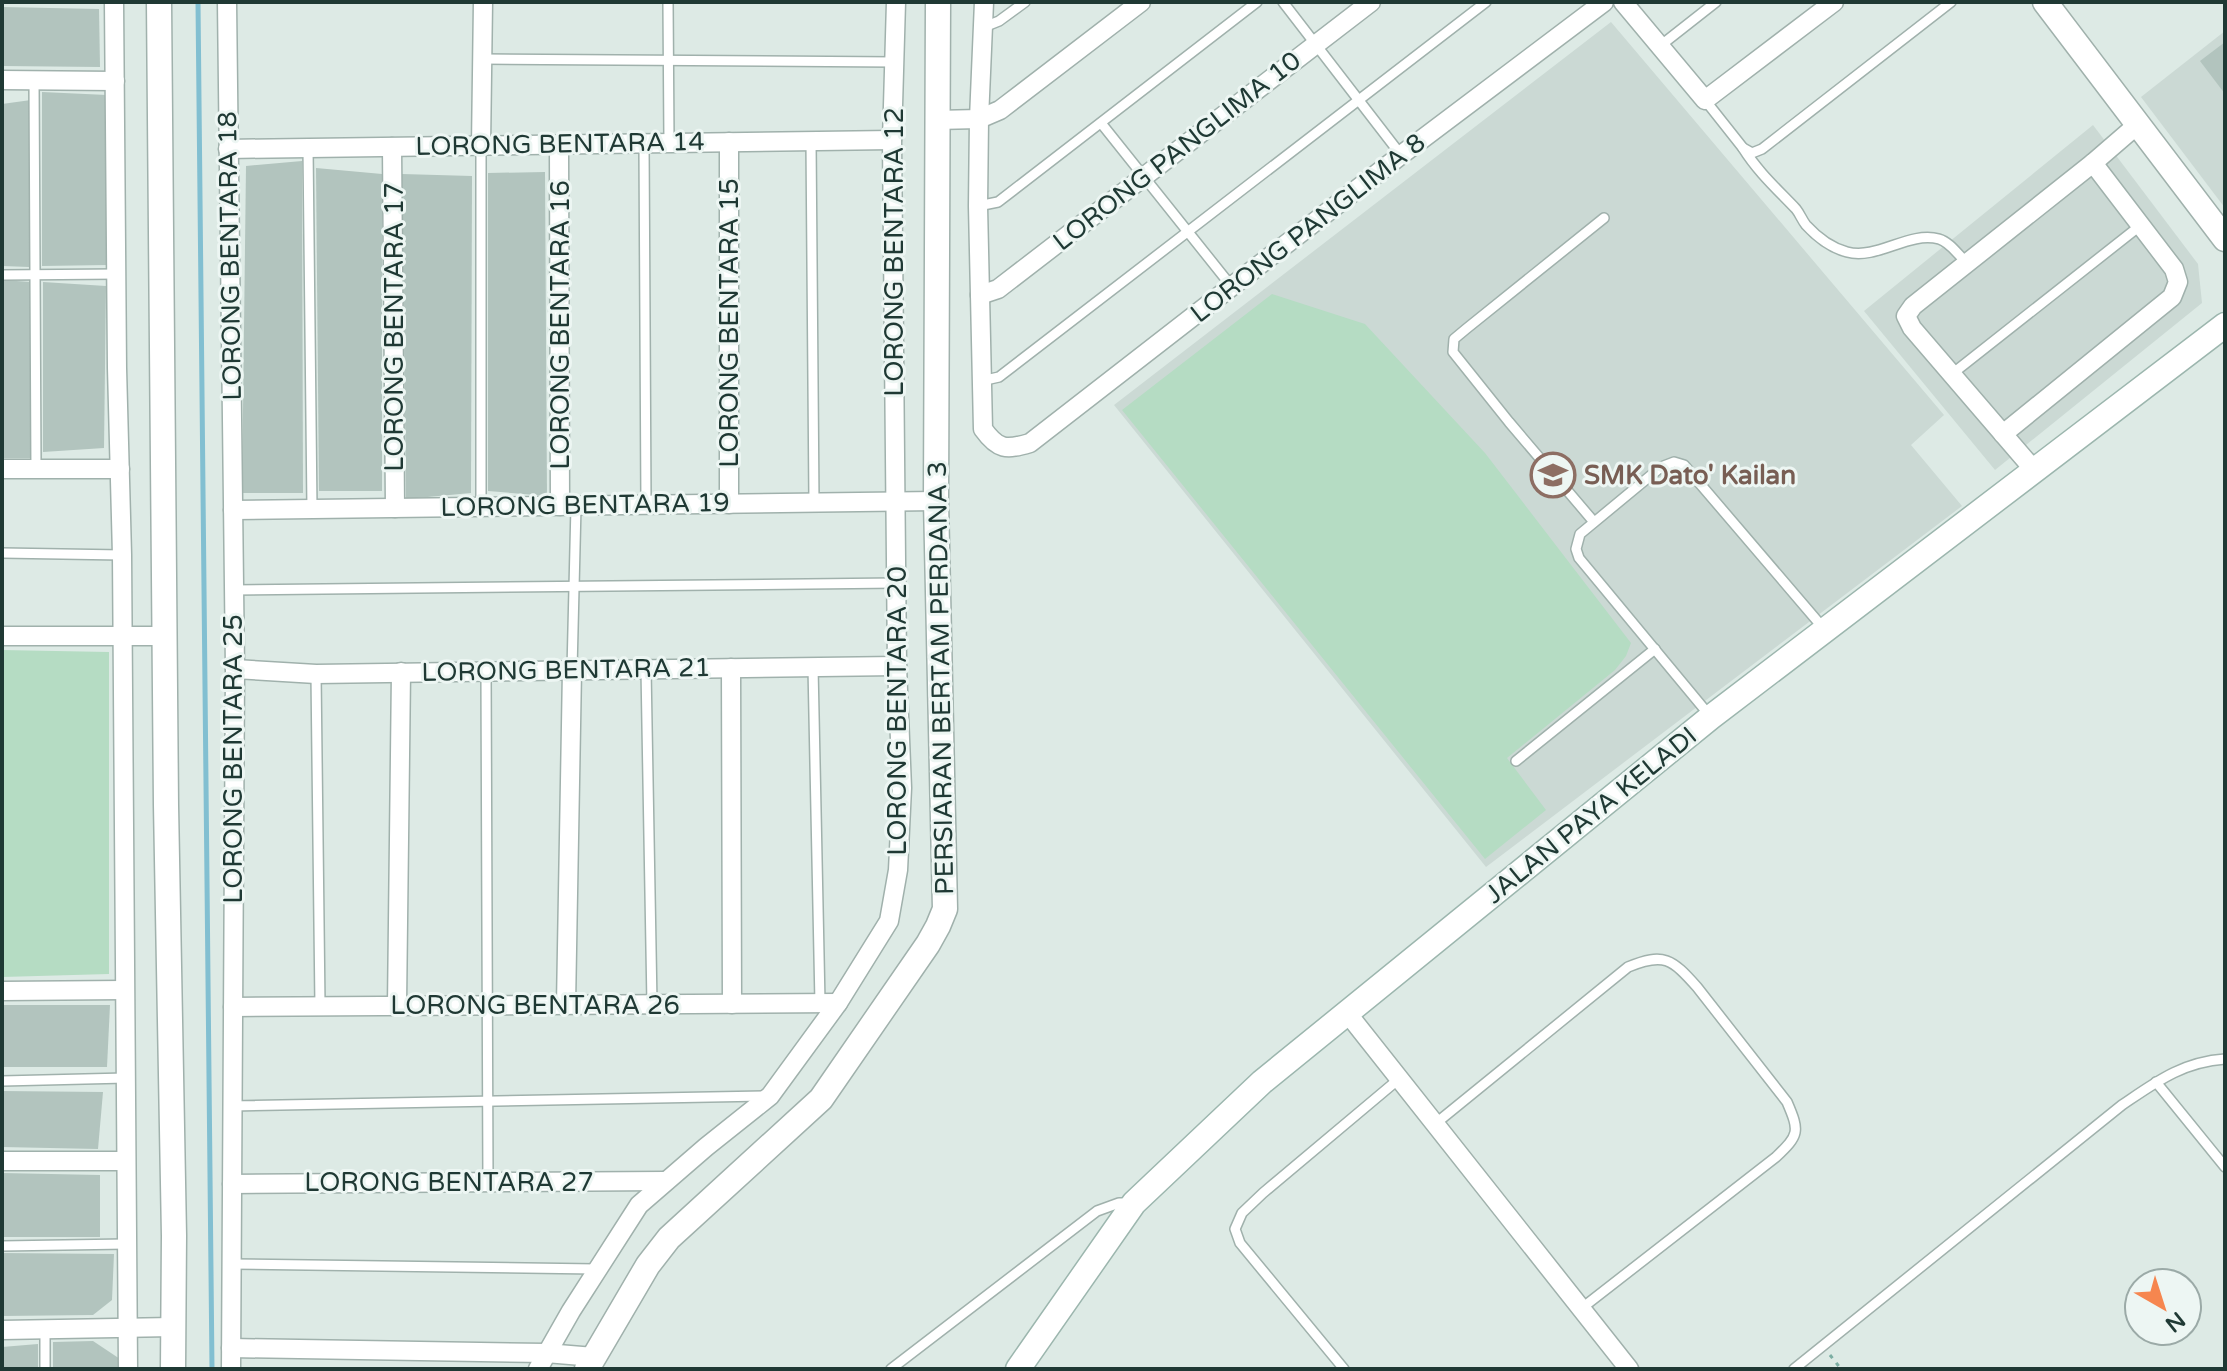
<svg xmlns="http://www.w3.org/2000/svg" width="2227" height="1371" font-family="'Varela Round',sans-serif">
  <style>
    .built { fill: #cbd9d4 }
    .green { fill: #b5dcc3 }
    .lines { fill: none; stroke-linecap: round; stroke-linejoin: round }
    .stream { stroke: #82bfd1; stroke-width: 5 }
    .building { fill: #b2c4be }
    .service-casing { stroke: #a0b1ac; stroke-width: 12 }
    .minor-casing { stroke: #a0b1ac; stroke-width: 21 }
    .tertiary-casing { stroke: #a0b1ac; stroke-width: 27 }
    .secondary-casing { stroke: #9cb6ae; stroke-width: 27 }
    .path { stroke: #7caea3; stroke-width: 3; stroke-dasharray: 4 6; stroke-linecap: butt }
    .service { stroke: #fff; stroke-width: 9 }
    .minor { stroke: #fff; stroke-width: 18 }
    .tertiary { stroke: #fff; stroke-width: 24 }
    .secondary { stroke: #fff; stroke-width: 24 }
    .labels { text-anchor: middle; dominant-baseline: central; stroke-width: 6; stroke-linejoin: round; paint-order: stroke }
    .street-label { font-size: 26px; fill: #1f3934; stroke: #edf6f3 }
    .education-label { font-size: 26px; font-weight: bold; fill: #785e54; stroke: #edf6f3; text-anchor: start }
  </style>
  <rect width="100%" height="100%" fill="#ddeae5"/>
  <!-- built -->
  <g class="built">
    <polygon points="1611,22 1944,415 1911,445 1962,506 1486,867 1114,405"/>
    <polygon points="2225,31 2225,208 2141,97"/>
    <polygon points="2093,125 2198,264 2202,303 1995,470 1864,311"/>
  </g>
  <!-- green -->
  <g class="green">
    <polygon points="1272,294 1365,324 1485,453 1631,643 1626,656 1615,670 1507,758 1546,810 1485,859 1122,410"/>
    <polygon points="2,650 109,652 109,974 2,977"/>
  </g>
  <g class="lines">
    <!-- stream -->
    <polyline class="stream" points="198,2 212,1369"/>
  </g>
  <!-- building -->
  <g class="building">
    <polygon points="2,7 99,9 100,67 2,66"/>
    <polygon points="2225,42 2225,94 2200,61"/>
    <polygon points="42,92 107,95 108,265 42,266"/>
    <polygon points="31,100 29,267 2,266 2,104"/>
    <polygon points="302,161 303,493 242,493 246,166"/>
    <polygon points="316,168 382,174 382,491 319,491"/>
    <polygon points="545,172 547,496 488,491 488,173"/>
    <polygon points="402,174 472,176 471,493 406,499"/>
    <polygon points="2,280 31,282 32,458 2,458"/>
    <polygon points="43,282 106,286 104,448 43,452"/>
    <polygon points="2,1005 110,1005 107,1067 2,1067"/>
    <polygon points="2,1091 103,1092 98,1149 2,1147"/>
    <polygon points="2,1173 100,1175 100,1237 2,1237"/>
    <polygon points="2,1253 114,1254 112,1300 93,1315 2,1316"/>
    <polygon points="93,1341 120,1359 120,1369 53,1369 53,1342"/>
    <polygon points="38,1344 38,1369 2,1369 2,1347"/>
  </g>
  <g class="lines">
    <!-- service casing -->
    <g class="service-casing">
      <g id="service">
        <polyline points="668,2 669,142"/>
        <polyline points="1283,2 1401,155"/>
        <polyline points="984,27 999,21 1025,2"/>
        <polyline points="1660,46 1716,2"/>
        <polyline points="483,59 895,62"/>
        <polyline points="34,79 36,469"/>
        <polyline points="1705,100 1743,148 1752,153 1762,149 1951,2"/>
        <polyline points="1101,123 1232,287"/>
        <polyline points="811,141 814,502"/>
        <polyline points="644,143 646,505"/>
        <polyline points="308,148 312,509"/>
        <path d="M 1743,148 C 1758,172 1777,189 1796,209 C 1800,214 1802,220 1806,225 C 1817,237 1832,248 1847,252 C 1878,260 1908,231 1939,239 C 1950,242 1959,256 1967,263"/>
        <polyline points="978,206 998,202 1257,2"/>
        <polyline points="2,275 118,274"/>
        <polyline points="1952,374 2141,225"/>
        <polyline points="981,381 999,377 1486,2"/>
        <polyline points="481,507 481,146"/>
        <polyline points="1594,522 1509,422 1453,352 1454,339 1466,329 1604,218"/>
        <polyline points="2,553 122,555"/>
        <polyline points="233,590 897,583"/>
        <polyline points="813,667 820,1003"/>
        <polyline points="646,669 652,1004"/>
        <polyline points="572,670 576,506"/>
        <polyline points="486,671 488,1182"/>
        <polyline points="316,674 320,1006"/>
        <polyline points="1710,716 1579,558 1576,549 1580,534 1661,467 1674,462 1684,465 1825,630"/>
        <polyline points="1516,761 1655,649"/>
        <polyline points="2,1081 126,1078"/>
        <polyline points="2156,1082 2225,1167"/>
        <polyline points="232,1106 765,1096"/>
        <path d="M 1435,1124 L 1628,967 C 1664,952 1672,959 1697,987 L 1787,1102 C 1800,1132 1799,1135 1776,1157 L 1582,1308"/>
        <polyline points="2,1246 126,1244"/>
        <polyline points="231,1264 596,1269"/>
        <polyline points="45,1330 45,1369"/>
        <polyline points="891,1369 1097,1211 1119,1203 1131,1203"/>
        <polyline points="1344,1369 1240,1243 1235,1229 1242,1213 1263,1193 1400,1078"/>
        <path d="M 1794,1369 L 2122,1105 C 2156,1082 2182,1062 2225,1059"/>
      </g>
    </g>
    <!-- minor casing -->
    <g class="minor-casing">
      <g id="minor">
        <polyline points="114,2 117,368 122,555 128,1369"/>
        <polyline points="227,2 235,669 231,1369"/>
        <path d="M 984,2 L 979,119 L 978,206 L 983,429 C 998,450 1006,450 1030,443 L 1401,155 L 1604,2"/>
        <polyline points="1623,2 1705,100 1834,2"/>
        <polyline points="2,80 115,81"/>
        <polyline points="936,120 979,119 1000,110 1141,2"/>
        <polyline points="729,142 729,504"/>
        <polyline points="559,144 560,506"/>
        <polyline points="481,146 483,2"/>
        <polyline points="392,147 395,508"/>
        <polyline points="228,149 892,140"/>
        <polyline points="980,295 998,289 1371,2"/>
        <polyline points="2003,434 2172,297 2178,282 2174,269 2093,163"/>
        <polyline points="2,469 120,469"/>
        <polyline points="2034,470 1912,328 1906,316 1913,306 2093,163 2137,125"/>
        <polyline points="233,510 936,501"/>
        <polyline points="2,636 164,636"/>
        <polyline points="731,668 732,1004"/>
        <polyline points="235,669 316,674 897,666"/>
        <polyline points="2,991 124,990"/>
        <polyline points="566,1005 572,670"/>
        <polyline points="397,1006 401,672"/>
        <polyline points="233,1007 838,1003"/>
        <polyline points="1348,1014 1629,1369"/>
        <polyline points="2,1161 125,1161"/>
        <polyline points="232,1184 666,1181"/>
        <polyline points="2,1330 173,1327"/>
        <polyline points="231,1348 546,1353 594,1357"/>
        <polyline points="538,1369 571,1311 639,1205 706,1147 770,1096 838,1003 889,921 898,870 902,788 897,666 892,140 896,2"/>
      </g>
    </g>
    <!-- tertiary casing -->
    <g class="tertiary-casing">
      <g id="tertiary">
        <polyline points="159,2 166,805 174,1236 173,1369"/>
        <polyline points="2045,2 2225,239"/>
        <polyline points="587,1369 648,1265 669,1238 821,1099 928,944 938,926 945,909 936,501 938,2"/>
      </g>
    </g>
    <!-- secondary casing -->
    <g class="secondary-casing">
      <polyline id="secondary" points="1018,1369 1134,1203 1262,1082 1711,717 2225,325"/>
    </g>
    <!-- path -->
    <polyline class="path" points="1830,1355 1841,1369"/>
    <!-- service -->
    <use href="#service" class="service"/>
    <!-- minor -->
    <use href="#minor" class="minor"/>
    <!-- tertiary -->
    <use href="#tertiary" class="tertiary"/>
    <!-- secondary -->
    <use href="#secondary" class="secondary"/>
  </g>
  <!-- icons -->
  <defs>
    <g id="school-ring" transform="scale(2.3)"><circle r="9.5" fill="#edf6f3" stroke="#8d6e63" stroke-width="1.5"/><path d="M0-5L7-2L0 1L-7-2ZM-4 1L0 2.5L4 1V4Q0 6-4 4Z" fill="#8d6e63"/></g>
  </defs>
  <g fill-rule="evenodd">
    <use href="#school-ring" x="1553" y="475"/>
  </g>
  <g class="labels">
    <!-- street labels -->
    <g class="street-label">
      <text transform="translate(560 144) rotate(-1)">LORONG BENTARA 14</text>
      <text transform="translate(1177 151) rotate(-38)">LORONG PANGLIMA 10</text>
      <text transform="translate(1308 228) rotate(-38)">LORONG PANGLIMA 8</text>
      <text transform="translate(894 252) rotate(-90)">LORONG BENTARA 12</text>
      <text transform="translate(230 256) rotate(-91)">LORONG BENTARA 18</text>
      <text transform="translate(729 323) rotate(-90)">LORONG BENTARA 15</text>
      <text transform="translate(560 325) rotate(-90)">LORONG BENTARA 16</text>
      <text transform="translate(394 327) rotate(-90)">LORONG BENTARA 17</text>
      <text transform="translate(585 505) rotate(-1)">LORONG BENTARA 19</text>
      <text transform="translate(566 670) rotate(-1)">LORONG BENTARA 21</text>
      <text transform="translate(941 678) rotate(-91)">PERSIARAN BERTAM PERDANA 3</text>
      <text transform="translate(897 711) rotate(-90)">LORONG BENTARA 20</text>
      <text transform="translate(233 759) rotate(-90)">LORONG BENTARA 25</text>
      <text transform="translate(1591 815) rotate(-39)">JALAN PAYA KELADI</text>
      <text x="535" y="1005">LORONG BENTARA 26</text>
      <text x="449" y="1182">LORONG BENTARA 27</text>
    </g>
    <!-- education labels -->
    <g class="education-label">
      <text x="1584" y="475">SMK Dato' Kailan</text>
    </g>
  </g>
  <!-- border -->
  <rect width="2227" height="1371" fill="none" stroke="#1f3934" stroke-width="8"/>
  <!-- north arrow -->
  <g transform="translate(2163 1307) rotate(141)"><circle r="38" fill="#edf6f3" stroke="#9baaa7" stroke-width="2"/>
  <path d="M0-6L14 30L0 20L-14 30Z" fill="#f6864f"/>
  <text y="-12" font-size="22" font-weight="bold" text-anchor="middle" fill="#1f3934">N</text>
  </g>
</svg>
